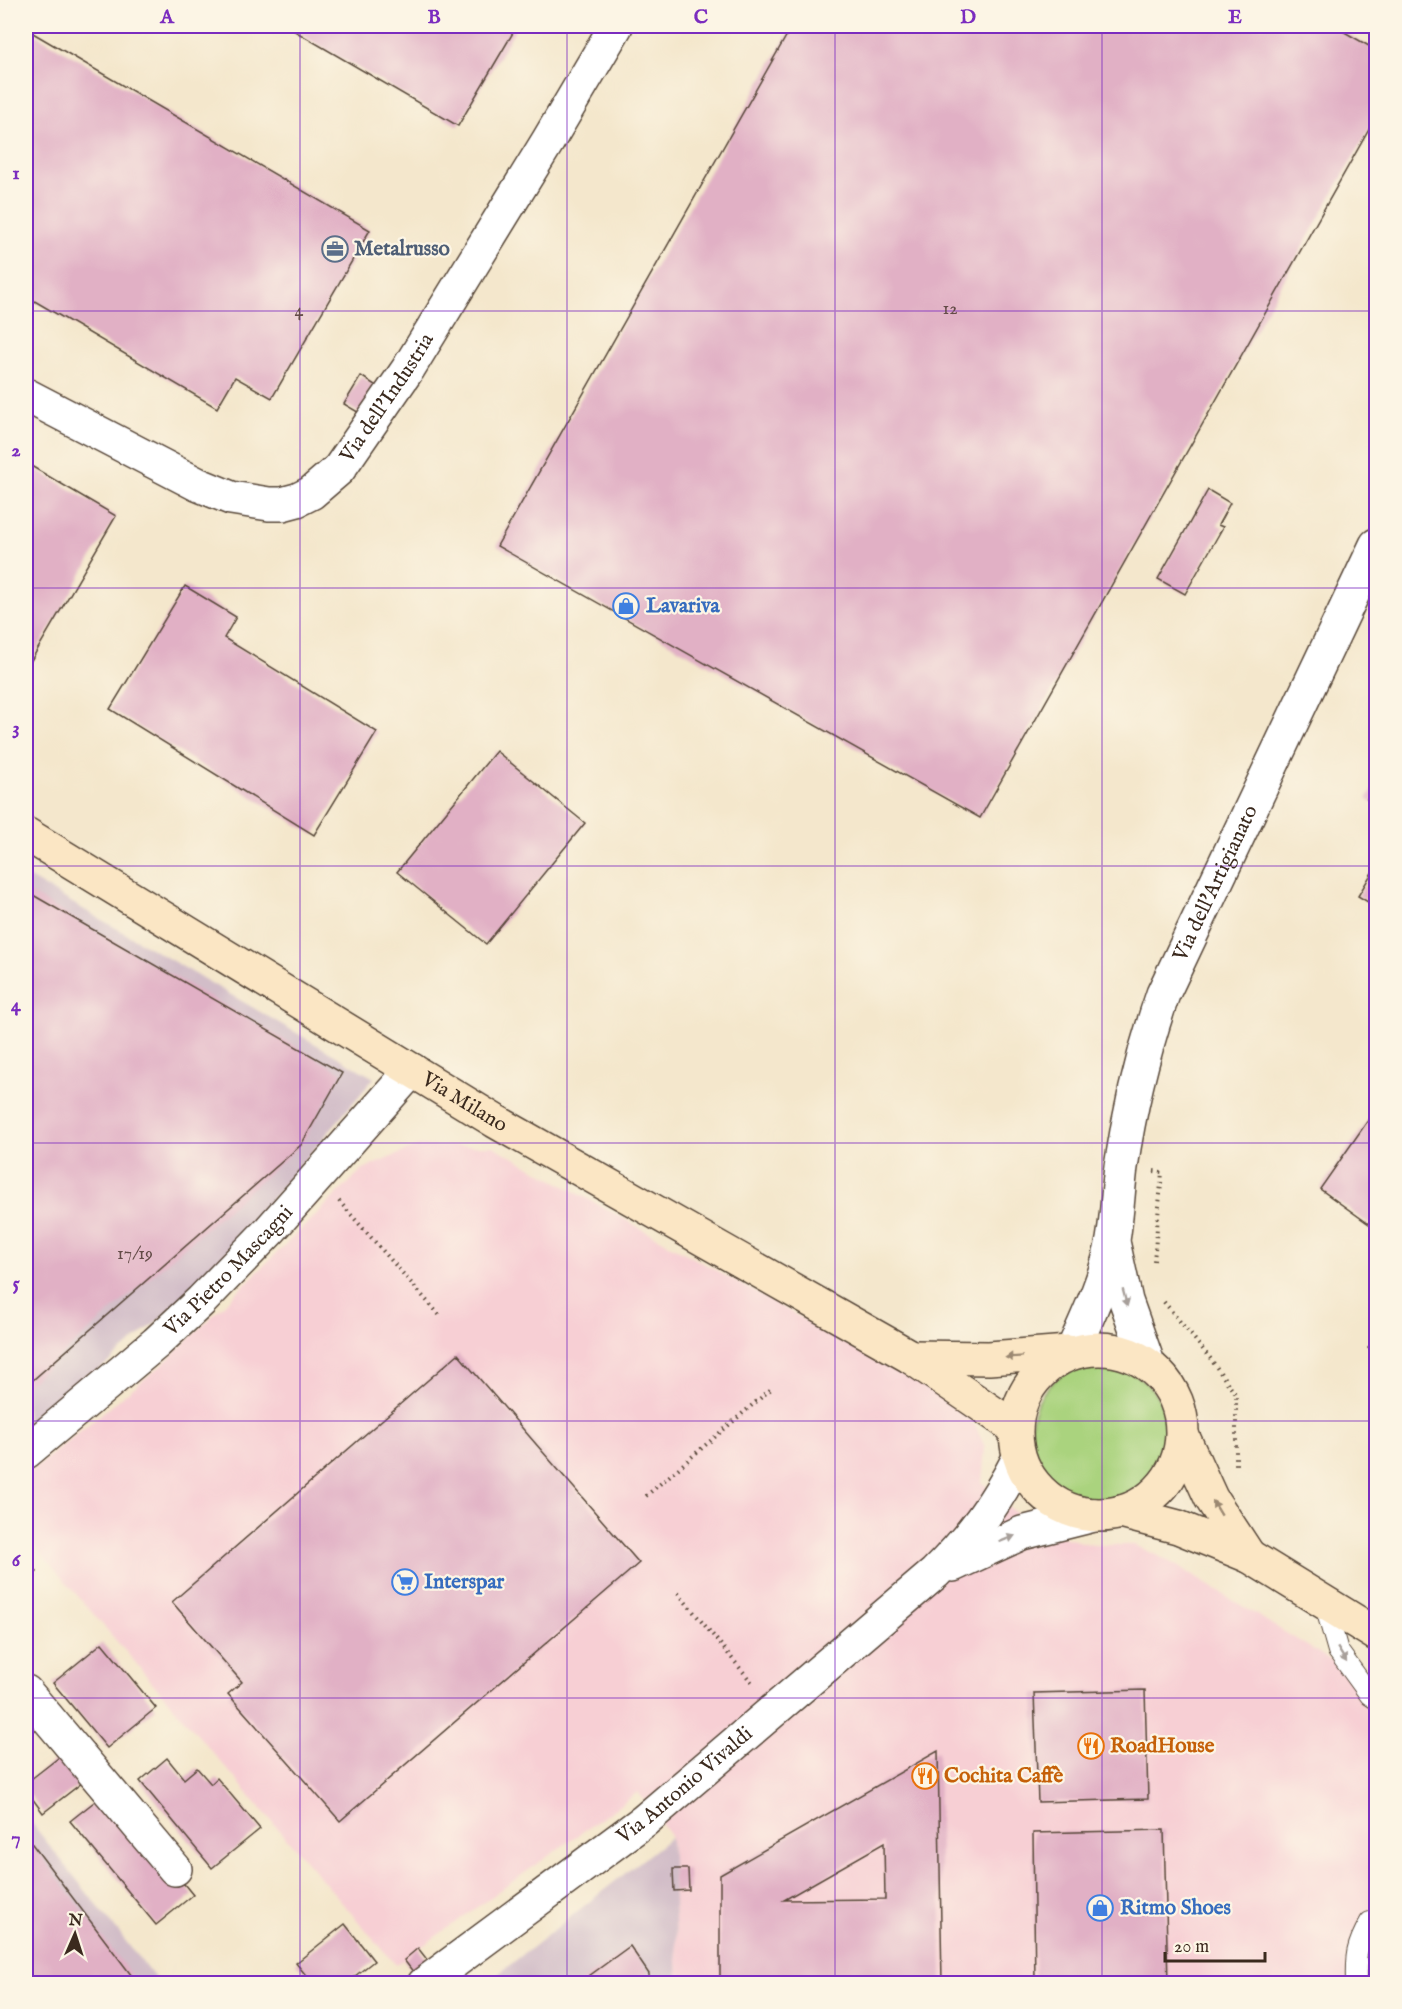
<svg xmlns="http://www.w3.org/2000/svg" width="1402" height="2009" font-family="'IM FELL English',serif">
  <style>
    .built { fill: #f7cfd4 }
    .industrial { fill: #d2bdc8 }
    .green { fill: #aad37e; stroke: #727e4e; stroke-width: 1.5 }
    .building { fill: #e1b0c5; fill-rule: evenodd }
    .lines { fill: none; stroke-linecap: round; stroke-linejoin: round }
    .service-casing { stroke: #574638; stroke-width: 22 }
    .minor-casing { stroke: #574638; stroke-width: 36 }
    .secondary-casing { stroke: #574638; stroke-width: 36 }
    .path { stroke: #574638; stroke-width: 4; stroke-dasharray: 1.5 4.5; stroke-linecap: butt }
    .service { stroke: #fff; stroke-width: 20 }
    .minor { stroke: #fff; stroke-width: 33 }
    .secondary { stroke: #fbe6c4; stroke-width: 33 }
    .oneway { fill: #a79f9a }
    .oneway2 { fill: #9b8871 }
    .grid { fill: none; stroke: #7b2cbf; stroke-width: 1.5; stroke-opacity: 0.55 }
    .labels { text-anchor: middle; dominant-baseline: central; stroke-width: 4.5; stroke-linejoin: round; paint-order: stroke }
    .number-label { font-size: 18px; fill: #644c48 }
    .service-label { font-size: 21px; font-weight: bold; fill: #4e5e75; stroke: #fcf5e5; text-anchor: start }
    .street-label { font-size: 21px; fill: #3b2a1e; stroke: #fcf5e5 }
    .shop-label { font-size: 21px; font-weight: bold; fill: #366cbe; stroke: #fcf5e5; text-anchor: start }
    .food-label { font-size: 21px; font-weight: bold; fill: #c56008; stroke: #fcf5e5; text-anchor: start }
    .neatline { fill: none; stroke: #7b2cbf; stroke-width: 2 }
    .grid-label { font-size: 20px; text-anchor: middle; font-weight: bold; fill: #7b2cbf }
  </style>
  <rect width="100%" height="100%" fill="#fcf5e5"/>
  <filter id="ink" filterUnits="userSpaceOnUse"><feTurbulence type="fractalNoise" baseFrequency=".0167" numOctaves="2"/><feDisplacementMap in="SourceGraphic" scale="12" xChannelSelector="R" yChannelSelector="G"/><feConvolveMatrix kernelMatrix="1 2 1 2 8 2 1 2 1" color-interpolation-filters="sRGB"/></filter>
  <filter id="wash" filterUnits="userSpaceOnUse"><feTurbulence type="fractalNoise" baseFrequency=".008" numOctaves="4" result="noise"/><feDisplacementMap in="SourceGraphic" scale="24" xChannelSelector="R" yChannelSelector="G"/><feGaussianBlur stdDeviation="1.35" result="paint"/><feColorMatrix in="noise" values="0 0 0 0 0 0 0 0 0 0 0 0 0 0 0 0 0 1.4 0 .05"/><feComposite in="paint" operator="in"/></filter>
  <g filter="url(#wash)">
    <rect width="100%" height="100%" fill="#f4e7cc"/>
    <!-- built -->
    <polygon class="built" points="418,1146 493,1146 968,1411 985,1447 982,1482 1033,1529 1093,1545 1135,1545 1172,1563 1376,1688 1376,1983 678,1983 671,1837 638,1792 396,1965 26,1536 26,1475 164,1363 363,1169"/>
    <!-- industrial -->
    <g class="industrial">
      <polygon points="26,876 374,1078 197,1288 26,1431"/>
      <polygon points="26,1816 159,1983 26,1983"/>
      <polygon points="671,1837 678,1983 486,1984"/>
    </g>
    <!-- green -->
    <circle class="green" cx="1099" cy="1432" r="68"/>
    <g id="blocks">
      <!-- building -->
      <g class="building">
        <polygon points="286,26 517,26 458,126"/>
        <polygon points="792,26 1334,26 1376,50 1376,117 980,818 497,546"/>
        <polygon points="26,29 370,230 272,398 235,377 217,408 26,296"/>
        <polygon points="361,376 378,387 361,414 344,404"/>
        <polygon points="26,463 116,516 29,664 26,662"/>
        <polygon points="1208,490 1230,503 1218,525 1223,527 1185,594 1158,579"/>
        <polygon points="185,586 236,617 224,638 377,732 314,835 110,709"/>
        <polygon points="496,751 585,823 486,944 397,872"/>
        <polygon points="1376,784 1376,805 1367,799"/>
        <polygon points="1376,866 1376,907 1358,896"/>
        <polygon points="26,891 342,1073 301,1145 26,1386"/>
        <polygon points="1376,1109 1376,1229 1320,1189"/>
        <polygon points="1376,1336 1376,1354 1368,1348"/>
        <polygon points="458,1354 639,1563 340,1821 228,1694 242,1682 172,1602"/>
        <polygon points="26,1559 37,1572 26,1581"/>
        <polygon points="102,1643 156,1708 107,1748 53,1683"/>
        <polygon points="1145,1690 1148,1799 1038,1802 1034,1693"/>
        <polygon points="26,1714 35,1726 26,1734"/>
        <path d="M 938,1751 L 942,1984 L 720,1984 L 720,1875 ZM 884,1843 L 885,1899 L 784,1900 Z"/>
        <polygon points="62,1755 83,1782 43,1813 26,1790 26,1783"/>
        <polygon points="167,1758 184,1779 197,1768 211,1784 217,1778 260,1829 212,1868 140,1781"/>
        <polygon points="108,1791 193,1895 156,1925 70,1821"/>
        <polygon points="1164,1830 1168,1984 1035,1984 1033,1833"/>
        <polygon points="26,1836 138,1984 26,1984"/>
        <polygon points="673,1869 688,1869 689,1890 674,1891"/>
        <polygon points="345,1924 374,1961 345,1984 313,1984 296,1963"/>
        <polygon points="630,1946 649,1974 649,1984 578,1984"/>
        <polygon points="418,1948 429,1962 414,1973 404,1960"/>
      </g>
    </g>
  </g>
  <g filter="url(#ink)">
    <use href="#blocks" fill-opacity="0" stroke="#574638" stroke-width="1.5"/>
    <g class="lines">
      <!-- service casing -->
      <g class="service-casing">
        <g id="service">
          <polyline points="1324,1602 1338,1651 1370,1695 1376,1699"/>
          <path d="M 1356,1984 C 1355,1956 1356,1946 1370,1922 L 1376,1921"/>
        </g>
      </g>
      <!-- minor casing -->
      <g class="minor-casing">
        <g id="minor">
          <path id="s1" d="M 26,395 L 197,484 L 231,498 L 269,504 L 282,504 L 297,500 L 311,493 L 339,469 L 408,369 L 548,141 L 616,26"/>
          <polyline points="1114,1246 1126,1301 1148,1363"/>
          <path id="s2" d="M 1072,1352 C 1088,1316 1106,1279 1113,1240 C 1117,1216 1118,1191 1121,1167 C 1130,1106 1143,1052 1163,994 L 1376,545"/>
          <path id="s3" d="M 26,1452 L 156,1343 L 201,1301 L 270,1230 L 412,1070"/>
          <polyline points="953,1565 1022,1533 1094,1515"/>
          <polyline points="26,1692 175,1869"/>
          <path id="s4" d="M 424,1984 L 644,1821 L 935,1573 C 972,1536 995,1505 1019,1458"/>
        </g>
      </g>
      <!-- secondary casing -->
      <g class="secondary-casing">
        <g id="secondary">
          <path id="s5" d="M 26,834 L 495,1121 L 911,1357 L 1015,1428"/>
          <circle cx="1099" cy="1432" r="83"/>
          <polyline points="911,1357 989,1358 1068,1352"/>
          <polyline points="1183,1437 1211,1498 1249,1556"/>
          <polyline points="1121,1512 1178,1527 1249,1556 1376,1634"/>
        </g>
      </g>
      <!-- path -->
      <g class="path">
        <polyline points="339,1201 442,1318"/>
        <polyline points="1154,1261 1162,1172 1154,1171"/>
        <polyline points="1164,1302 1210,1358 1236,1395 1236,1468"/>
        <polyline points="646,1496 771,1389"/>
        <polyline points="678,1593 754,1685"/>
      </g>
      <!-- service -->
      <use href="#service" class="service"/>
      <!-- minor -->
      <use href="#minor" class="minor"/>
      <!-- secondary -->
      <use href="#secondary" class="secondary"/>
    </g>
    <!-- one-way arrows -->
    <defs><path id="oneway-solid" d="M-6-.8H1V-3.2L6.5 0L1 3.2V.8H-6Z" transform="scale(1.5)"/></defs>
    <g class="oneway">
      <use href="#oneway-solid" transform="translate(1125 1298) rotate(75)"/>
      <use href="#oneway-solid" transform="translate(1007 1539) rotate(-22)"/>
      <use href="#oneway-solid" transform="translate(1342 1655) rotate(58)"/>
    </g>
    <g class="oneway2">
      <use href="#oneway-solid" transform="translate(1014 1357) rotate(176)"/>
      <use href="#oneway-solid" transform="translate(1217 1508) rotate(-121)"/>
    </g>
  </g>
  <!-- grid -->
  <path class="grid" d="M 300,26 L 300,1984M 567,26 L 567,1984M 835,26 L 835,1984M 1102,26 L 1102,1984M 26,311 L 1376,311M 26,588 L 1376,588M 26,866 L 1376,866M 26,1143 L 1376,1143M 26,1421 L 1376,1421M 26,1698 L 1376,1698"/>
  <!-- icons -->
  <defs>
    <g id="office-ring" transform="scale(1.35)"><circle r="9.5" fill="#fcf5e5" stroke="#5c6f8a" stroke-width="1.5"/><path d="M-6-3h4V-5.5h4V-3h4V5H-6ZM-1-4.5V-3h2v-1.5ZM-6 0V1H6V0Z" fill="#5c6f8a"/></g>
    <g id="shop-ring" transform="scale(1.35)"><circle r="9.5" fill="#fcf5e5" stroke="#3f7fe0" stroke-width="1.5"/><path d="M-5-2.5h2.3a2.7 3.5 0 0 1 5.4 0H5L5.5 6h-11ZM-1.5-2.5h3a1.5 2.3 0 0 0-3 0Z" fill="#3f7fe0"/></g>
    <g id="supermarket-ring" transform="scale(1.35)"><circle r="9.5" fill="#fcf5e5" stroke="#3f7fe0" stroke-width="1.5"/><path d="M-6-5.5h2.5l.6 2H6L4.5 2H-2.5L-4.4-4H-6ZM-1.5 3.2a1.3 1.3 0 1 0 .1 0ZM3 3.2a1.3 1.3 0 1 0 .1 0Z" fill="#3f7fe0"/></g>
    <g id="restaurant-ring" transform="scale(1.35)"><circle r="9.5" fill="#fcf5e5" stroke="#e8710a" stroke-width="1.5"/><path d="M-5-6h1v4h1v-4h1v4h1v-4h1v5L-1.5 .5V6h-2V.5L-5-1ZM5-6V6H3V1.5H1.5Q1.5-4 5-6Z" fill="#e8710a"/></g>
  </defs>
  <g fill-rule="evenodd">
    <use href="#office-ring" x="335" y="249"/>
    <use href="#shop-ring" x="626" y="606"/>
    <use href="#supermarket-ring" x="405" y="1582"/>
    <use href="#restaurant-ring" x="1091" y="1746"/>
    <use href="#restaurant-ring" x="925" y="1776"/>
    <use href="#shop-ring" x="1100" y="1908"/>
  </g>
  <g class="labels">
    <!-- number labels -->
    <g class="number-label">
      <text x="950" y="309">12</text>
      <text x="299" y="311">4</text>
      <text x="135" y="1254">17/19</text>
    </g>
    <!-- service labels -->
    <g class="service-label">
      <text x="354" y="249">Metalrusso</text>
    </g>
    <!-- street labels -->
    <g class="street-label">
      <text stroke="none"><textPath href="#s1" startOffset="435">Via dell'Industria</textPath></text>
      <text stroke="none"><textPath href="#s2" startOffset="494">Via dell'Artigianato</textPath></text>
      <text stroke="none"><textPath href="#s5" startOffset="514">Via Milano</textPath></text>
      <text stroke="none"><textPath href="#s3" startOffset="272">Via Pietro Mascagni</textPath></text>
      <text stroke="none"><textPath href="#s4" startOffset="328">Via Antonio Vivaldi</textPath></text>
    </g>
    <!-- shop labels -->
    <g class="shop-label">
      <text x="646" y="606">Lavariva</text>
      <text x="424" y="1582">Interspar</text>
      <text x="1120" y="1908">Ritmo Shoes</text>
    </g>
    <!-- food labels -->
    <g class="food-label">
      <text x="1110" y="1746">RoadHouse</text>
      <text x="944" y="1776">Cochita Caffè</text>
    </g>
  </g>
  <!-- margin -->
  <rect width="1402" height="2009" fill="none" stroke="#fcf5e5" stroke-width="66"/>
  <!-- north arrow -->
  <g transform="translate(75 1934) rotate(3)" stroke="#fcf5e5" stroke-width="4.5" paint-order="stroke">
  <path d="M0-4.5L10 22L0 15L-10 22Z" fill="#3b2a1e"/>
  <text y="-9" font-size="16" font-weight="bold" text-anchor="middle" fill="#3b2a1e">N</text>
  </g>
  <!-- scale -->
  <path d="M1165 1952v9h100v-9" fill="none" stroke="#3b2a1e" stroke-width="3"/>
  <text x="1174" y="1952" font-size="18" fill="#3b2a1e" stroke="#fcf5e5" stroke-width="4.5" paint-order="stroke">20 m</text>
  <rect x="33" y="33" width="1336" height="1943" class="neatline"/>
  <g class="grid-label">
    <text x="167" y="23">A</text>
    <text x="434" y="23">B</text>
    <text x="701" y="23">C</text>
    <text x="968" y="23">D</text>
    <text x="1235" y="23">E</text>
    <text x="16" y="179">1</text>
    <text x="16" y="456">2</text>
    <text x="16" y="734">3</text>
    <text x="16" y="1011">4</text>
    <text x="16" y="1289">5</text>
    <text x="16" y="1566">6</text>
    <text x="16" y="1844">7</text>
  </g>
</svg>
